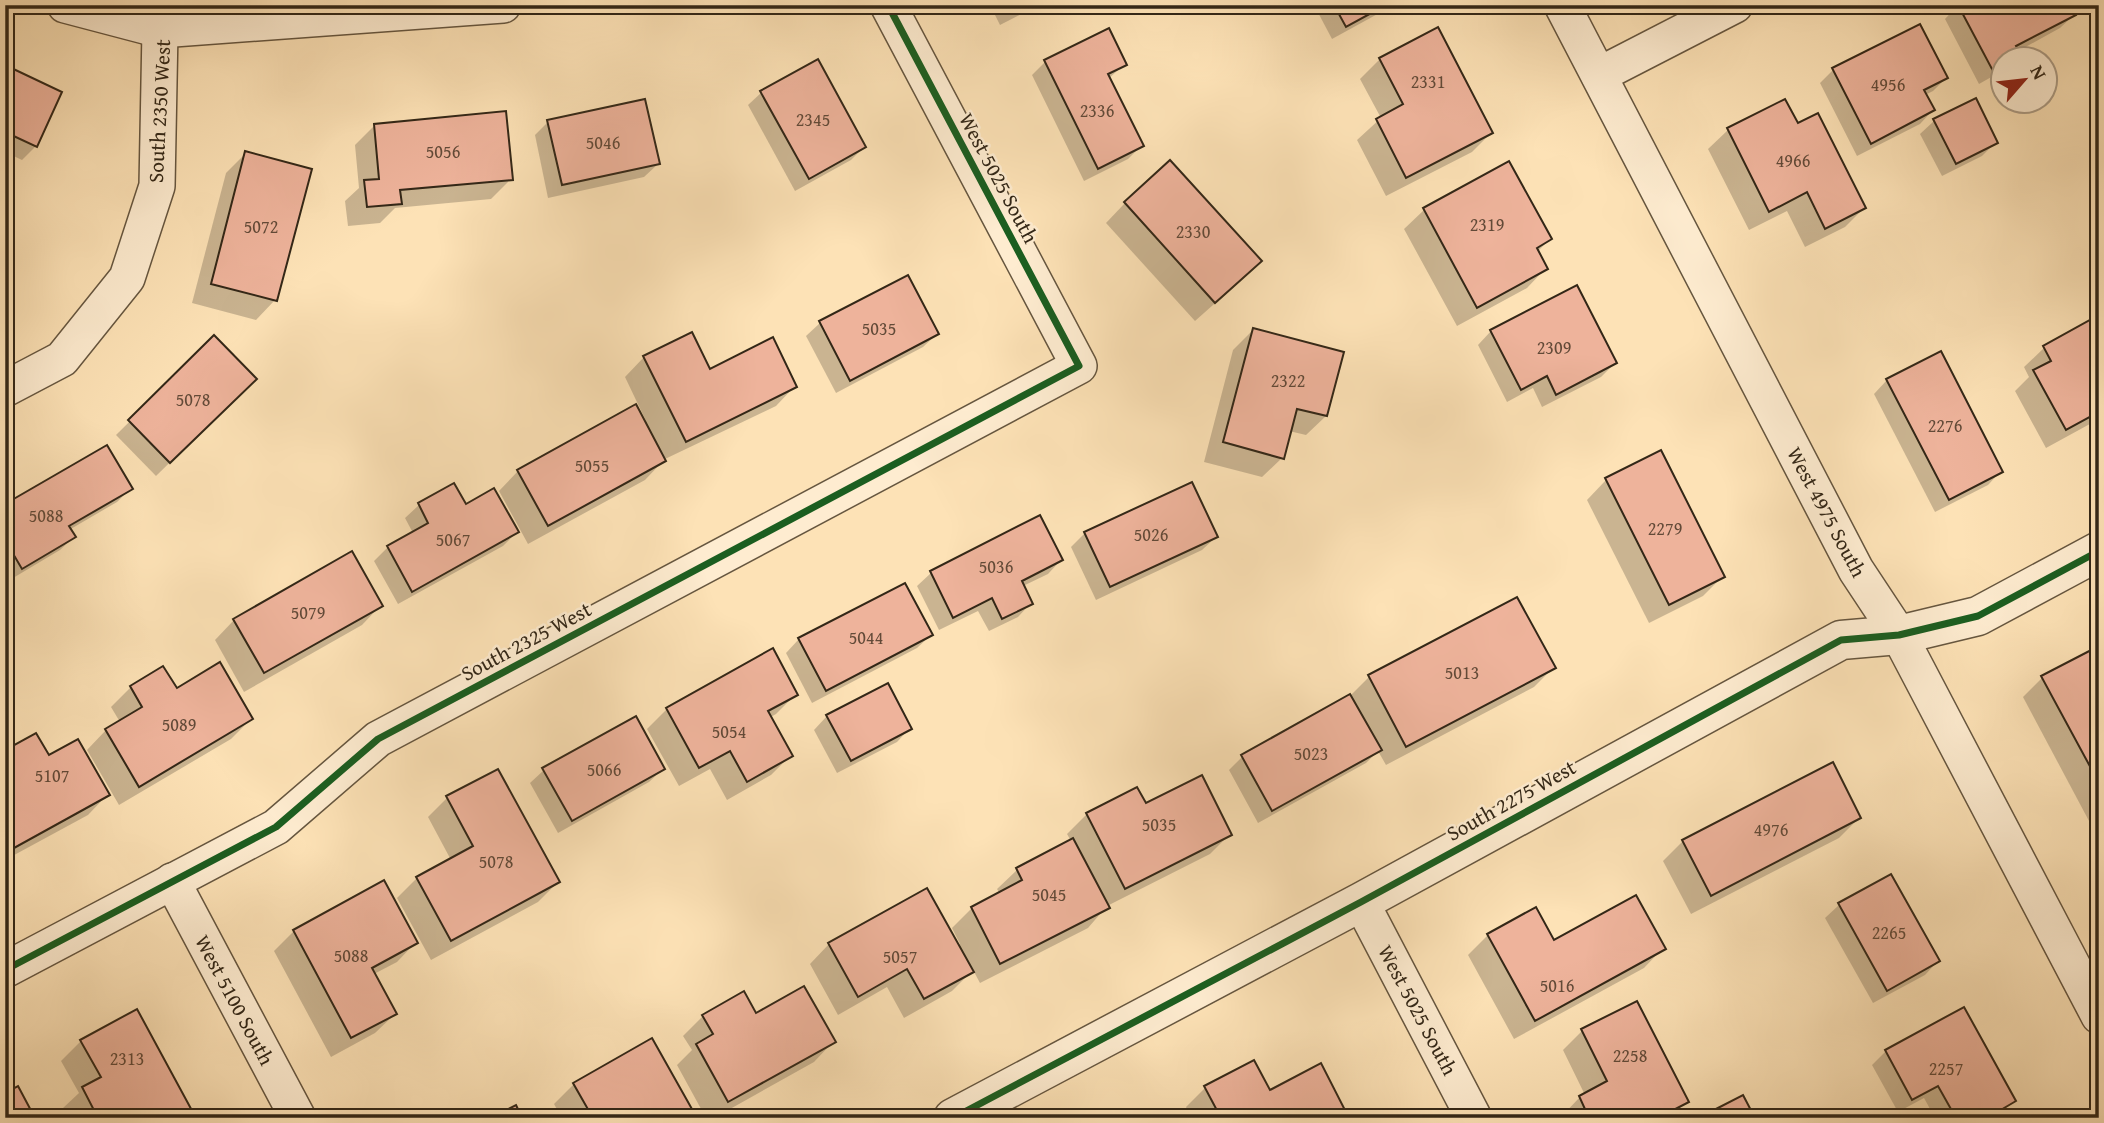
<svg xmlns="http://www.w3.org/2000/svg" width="2104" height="1123" font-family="'Gentium Book Plus',serif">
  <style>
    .shadow { fill: #0003 }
    .building { fill: #eeb39b; stroke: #332717; stroke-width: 2 }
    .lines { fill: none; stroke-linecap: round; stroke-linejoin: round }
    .minor-casing { stroke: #66563f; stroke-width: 38 }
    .tertiary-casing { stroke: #66563f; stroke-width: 41 }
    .minor { stroke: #feecd0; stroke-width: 35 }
    .tertiary { stroke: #feecd0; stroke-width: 38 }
    .cycleway-casing { stroke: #feecd0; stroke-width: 11 }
    .cycleway { stroke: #1b5e20; stroke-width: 7 }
    .labels { text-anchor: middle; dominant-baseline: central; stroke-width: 5; stroke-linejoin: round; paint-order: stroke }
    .number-label { font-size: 18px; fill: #624a38 }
    .street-label { font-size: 21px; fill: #332717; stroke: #feecd0 }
  </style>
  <rect width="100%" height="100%" fill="#fde2b6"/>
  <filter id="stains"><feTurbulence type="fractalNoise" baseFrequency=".00286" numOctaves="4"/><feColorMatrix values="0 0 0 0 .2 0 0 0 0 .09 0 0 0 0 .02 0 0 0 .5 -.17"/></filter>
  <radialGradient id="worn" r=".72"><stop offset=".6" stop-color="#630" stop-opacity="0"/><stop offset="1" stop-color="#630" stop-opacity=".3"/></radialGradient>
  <!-- shadow -->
  <g class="shadow">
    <polygon points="990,5 1039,5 1000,25"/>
    <polygon points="1288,5 1304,5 1291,12"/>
    <polygon points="1314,5 1394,5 1332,39"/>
    <polygon points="1958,5 2074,15 2060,28 2002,60 2002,71 1979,84 1945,19"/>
    <polygon points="2086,5 2099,5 2099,32"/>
    <polygon points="1437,29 1491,133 1472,152 1386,196 1357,140 1381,118 1360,79 1380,59"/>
    <polygon points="1045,62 1125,64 1108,79 1141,146 1128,159 1084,181 1032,75"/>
    <polygon points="5,67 36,146 22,160 5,152"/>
    <polygon points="1833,70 1946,78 1933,91 1925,95 1933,110 1920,124 1857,156 1820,83"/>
    <polygon points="762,92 864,147 851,160 795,191 748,105"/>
    <polygon points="1975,100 1996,142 1982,156 1942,176 1920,134 1934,121"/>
    <polygon points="548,122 658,164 644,177 548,198 535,135"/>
    <polygon points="375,125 511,179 491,199 395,208 380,223 348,226 345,201 359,188 355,145"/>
    <polygon points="1728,130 1864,208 1845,227 1805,247 1787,211 1749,230 1708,149"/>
    <polygon points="246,153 275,300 256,320 192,303 226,173"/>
    <polygon points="1509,164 1550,239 1537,252 1546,268 1527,288 1457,326 1404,229 1424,210"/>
    <polygon points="1125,203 1240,281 1195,321 1106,223"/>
    <polygon points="907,278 937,334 923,347 836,393 806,336 820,323"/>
    <polygon points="2099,317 2099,419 2046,448 2015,391 2029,377 2024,367 2044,348"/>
    <polygon points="1253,330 1326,416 1306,435 1289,431 1282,458 1262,477 1204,462 1233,350"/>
    <polygon points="1491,331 1615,363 1601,377 1542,407 1533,388 1507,402 1478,345"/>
    <polygon points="214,338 255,379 156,476 116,435"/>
    <polygon points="644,357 795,386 776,406 665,459 645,480 528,544 499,491 518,471 646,421 625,377"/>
    <polygon points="1887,380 2001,471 1988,485 1935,512 1874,394"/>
    <polygon points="1606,480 1723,576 1703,596 1649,623 1587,500"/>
    <polygon points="131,488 117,502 69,530 74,537 60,550 8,581 5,577 5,506"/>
    <polygon points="419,505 465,506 517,532 503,546 398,604 374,561 388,547 413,533 405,518"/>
    <polygon points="1039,517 1061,560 1048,574 1023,586 1031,603 1018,617 989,631 978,611 939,630 917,586 931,573"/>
    <polygon points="1085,533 1216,537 1202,550 1096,600 1071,547"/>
    <polygon points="381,605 362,625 244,692 215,640 234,620"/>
    <polygon points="931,635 917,648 812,703 786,653 799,639"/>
    <polygon points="2099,648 2099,835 2097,836 2023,697 2042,678"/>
    <polygon points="162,668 176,691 251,719 231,739 119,805 87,750 106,730 120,722 111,707 131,687"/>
    <polygon points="1553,668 1534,687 1386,765 1378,751 1366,763 1258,823 1229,770 1242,757 1349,697 1369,677"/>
    <polygon points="796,694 776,714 769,718 790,756 771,775 727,800 710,769 679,786 647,729 667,709"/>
    <polygon points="827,716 910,728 897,742 837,773 814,730"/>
    <polygon points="5,752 48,757 107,795 88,815 5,860"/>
    <polygon points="663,769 649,782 558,833 530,783 544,770"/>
    <polygon points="447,798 558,882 538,902 431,960 397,898 417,878 451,860 428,817"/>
    <polygon points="1145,806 1230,834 1210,854 1107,906 1088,928 980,983 973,970 952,991 904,1018 887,987 838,1015 810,964 829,944 957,946 960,944 952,928 972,908 1000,894 997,889 1017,870 1071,841 1067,834 1087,814"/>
    <polygon points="1859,818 1839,838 1691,914 1663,861 1683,841"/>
    <polygon points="1891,876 1938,961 1925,975 1873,1003 1825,918 1839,905"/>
    <polygon points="294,931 416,942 397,962 374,974 395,1014 375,1033 331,1057 274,951"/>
    <polygon points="1488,935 1553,942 1663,948 1644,968 1514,1039 1468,955"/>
    <polygon points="756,1015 833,1042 814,1062 714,1118 706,1118 677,1065 692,1050 683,1036 703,1016"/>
    <polygon points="1582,1031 1686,1102 1670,1118 1560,1118 1580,1097 1585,1095 1563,1050"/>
    <polygon points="81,1041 194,1118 68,1118 63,1108 79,1093 61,1061"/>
    <polygon points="1886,1051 2014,1101 1995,1118 1935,1118 1924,1098 1898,1112 1872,1065"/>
    <polygon points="574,1084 695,1118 562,1118 554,1104"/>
    <polygon points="1205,1088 1269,1092 1347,1118 1191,1118 1186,1107"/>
  </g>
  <!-- building -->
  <g class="building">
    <polygon points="1010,5 1029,5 1014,13"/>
    <polygon points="1334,5 1386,5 1346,27"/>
    <polygon points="1958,5 2071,5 2076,15 2016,46 2022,56 2016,60 2002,60 2002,66 1993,71"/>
    <polygon points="1920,24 1948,78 1924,90 1935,110 1871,144 1832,68"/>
    <polygon points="1438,27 1493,133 1406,178 1376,119 1403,104 1379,58"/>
    <polygon points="1109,28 1127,65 1108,74 1144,146 1098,169 1044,60"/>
    <polygon points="818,59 866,147 809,179 760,91"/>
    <polygon points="5,65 62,92 37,147 5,132"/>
    <polygon points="1976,98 1998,143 1956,164 1933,119"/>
    <polygon points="645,99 660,164 562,185 547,120"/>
    <polygon points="1785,99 1798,123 1818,113 1866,208 1825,229 1807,192 1769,212 1727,128"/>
    <polygon points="506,111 513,180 400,190 402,204 367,207 364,180 379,179 374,124"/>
    <polygon points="245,151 312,169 277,301 211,284"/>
    <polygon points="1170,160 1262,261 1215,303 1124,202"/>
    <polygon points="1509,161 1552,239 1537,248 1548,269 1477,308 1423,208"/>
    <polygon points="908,275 939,334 850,381 819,321"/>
    <polygon points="1577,285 1617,363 1556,395 1547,376 1521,390 1490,330"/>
    <polygon points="2099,315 2099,412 2066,430 2033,370 2051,361 2043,346"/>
    <polygon points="1253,328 1344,352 1327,416 1297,409 1284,459 1223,442"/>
    <polygon points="692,332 710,369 773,337 797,387 686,442 643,356"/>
    <polygon points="214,335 257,379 170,463 128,420"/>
    <polygon points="1941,351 2003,472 1949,500 1886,379"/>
    <polygon points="636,404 666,461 548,526 517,470"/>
    <polygon points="107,445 133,489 69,526 76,537 22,569 5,540 5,504"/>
    <polygon points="1661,450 1725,577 1669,605 1605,478"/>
    <polygon points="1192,482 1218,537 1110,587 1084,532"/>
    <polygon points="454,483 466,504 494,488 519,532 412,592 387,546 428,523 418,503"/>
    <polygon points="1040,515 1063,560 1022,581 1033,604 1002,619 992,598 953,618 930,571"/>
    <polygon points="352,551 383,606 264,673 233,619"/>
    <polygon points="905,583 933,635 826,691 798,638"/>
    <polygon points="1517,597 1556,668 1406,747 1368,675"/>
    <polygon points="2099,646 2099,783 2041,676"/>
    <polygon points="773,648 798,695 768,711 793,756 747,782 730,751 699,768 666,708"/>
    <polygon points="220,662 253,719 139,787 105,729 142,707 130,686 163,666 177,688"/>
    <polygon points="888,683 912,729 851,761 826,715"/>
    <polygon points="1350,694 1382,750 1272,811 1241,755"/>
    <polygon points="636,716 665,769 572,821 542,768"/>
    <polygon points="36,733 49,755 78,739 110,795 5,853 5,750"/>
    <polygon points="1833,762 1861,818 1711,896 1682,840"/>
    <polygon points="498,769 560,882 451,941 416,877 473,846 446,796"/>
    <polygon points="1202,775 1232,835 1125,889 1086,813 1137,787 1146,803"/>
    <polygon points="1073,838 1110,908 1000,964 971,907 1022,880 1016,868"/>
    <polygon points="1891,874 1940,961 1887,991 1838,903"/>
    <polygon points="384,880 418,943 372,968 397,1014 351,1038 293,930"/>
    <polygon points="927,888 974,972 924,999 907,969 858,997 828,943"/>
    <polygon points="1636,895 1666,949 1535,1021 1487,934 1536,907 1554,940"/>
    <polygon points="804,986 836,1042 728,1102 696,1044 713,1034 702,1015 744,991 756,1013"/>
    <polygon points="1637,1001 1689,1102 1658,1118 1589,1118 1579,1096 1607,1081 1581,1029"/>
    <polygon points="1964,1007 2016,1101 1987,1118 1956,1118 1938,1086 1912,1100 1885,1050"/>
    <polygon points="137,1009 196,1118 98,1118 82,1087 101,1077 80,1040"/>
    <polygon points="652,1038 697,1118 576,1118 589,1111 573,1083"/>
    <polygon points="1254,1060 1270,1090 1321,1063 1349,1118 1221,1118 1204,1086"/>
    <polygon points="18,1086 35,1118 5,1118 5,1093"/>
    <polygon points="1743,1095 1755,1118 1716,1118 1712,1111"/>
    <polygon points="516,1105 522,1118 491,1118"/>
  </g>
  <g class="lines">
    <!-- minor casing -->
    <g class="minor-casing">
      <g id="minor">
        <polyline points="65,5 160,30 503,5"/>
        <polyline points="1562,5 1856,570 1899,635 2099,1016"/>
        <polyline points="1599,75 1735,5"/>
        <polyline points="5,389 62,359 127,278 157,186 160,30"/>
        <polyline points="172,881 298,1118"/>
        <polyline points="1361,902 1474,1118"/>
        <polyline points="5,970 276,827 378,739 1079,366 888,5"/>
      </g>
    </g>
    <!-- tertiary casing -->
    <g class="tertiary-casing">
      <polyline id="tertiary" points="953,1118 1361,902 1841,640 1899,635 1978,616 2099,551"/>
    </g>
    <!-- minor -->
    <use href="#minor" class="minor"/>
    <!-- tertiary -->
    <use href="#tertiary" class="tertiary"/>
    <!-- cycleway casing -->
    <g class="cycleway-casing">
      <g id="cycleway">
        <polyline points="5,970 276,827 378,739 1079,366 888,5"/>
        <polyline points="953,1118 1361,902 1841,640 1899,635 1978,616 2099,551"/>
      </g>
    </g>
    <!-- cycleway -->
    <use href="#cycleway" class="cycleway"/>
  </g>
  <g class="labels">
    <!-- number labels -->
    <g class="number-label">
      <text x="1428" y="81">2331</text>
      <text x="1888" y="84">4956</text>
      <text x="1097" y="110">2336</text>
      <text x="813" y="119">2345</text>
      <text x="603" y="142">5046</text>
      <text x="443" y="151">5056</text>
      <text x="1793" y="160">4966</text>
      <text x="1487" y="224">2319</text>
      <text x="261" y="226">5072</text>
      <text x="1193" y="231">2330</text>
      <text x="879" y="328">5035</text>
      <text x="1554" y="347">2309</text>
      <text x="1288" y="380">2322</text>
      <text x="193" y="399">5078</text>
      <text x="1945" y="425">2276</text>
      <text x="592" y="465">5055</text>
      <text x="46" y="515">5088</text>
      <text x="1665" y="528">2279</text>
      <text x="1151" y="534">5026</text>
      <text x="453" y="539">5067</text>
      <text x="996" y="566">5036</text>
      <text x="308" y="612">5079</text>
      <text x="866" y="637">5044</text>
      <text x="1462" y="672">5013</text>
      <text x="179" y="724">5089</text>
      <text x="729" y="731">5054</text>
      <text x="1311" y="753">5023</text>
      <text x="604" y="769">5066</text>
      <text x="52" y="775">5107</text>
      <text x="1159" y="824">5035</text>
      <text x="1771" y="829">4976</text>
      <text x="496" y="861">5078</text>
      <text x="1049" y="894">5045</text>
      <text x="1889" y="932">2265</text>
      <text x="351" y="955">5088</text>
      <text x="900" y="956">5057</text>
      <text x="1557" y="985">5016</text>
      <text x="1630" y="1055">2258</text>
      <text x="127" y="1058">2313</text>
      <text x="1946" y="1068">2257</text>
    </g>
    <!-- street labels -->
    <g class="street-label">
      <text transform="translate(159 111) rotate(-87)">South 2350 West</text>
      <text transform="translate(999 178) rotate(62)">West 5025 South</text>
      <text transform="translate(1827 512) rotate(62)">West 4975 South</text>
      <text transform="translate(526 641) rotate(-28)">South 2325 West</text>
      <text transform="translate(1511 800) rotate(-29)">South 2275 West</text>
      <text transform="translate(235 1000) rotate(62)">West 5100 South</text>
      <text transform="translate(1418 1010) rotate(62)">West 5025 South</text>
    </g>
  </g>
  <!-- margin -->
  <rect width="2104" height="1123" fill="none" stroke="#fde2b6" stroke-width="28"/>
  <rect x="7" y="7" width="2090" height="1109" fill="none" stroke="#332717" stroke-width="3.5"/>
  <rect x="14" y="14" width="2076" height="1095" fill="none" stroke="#332717" stroke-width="2"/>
  <!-- north arrow -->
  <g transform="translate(2024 80) rotate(62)"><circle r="33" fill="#feecd0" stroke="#ad9d86" stroke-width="2"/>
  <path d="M0-5L12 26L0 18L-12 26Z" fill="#8f2418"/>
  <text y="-10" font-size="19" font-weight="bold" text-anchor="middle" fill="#332717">N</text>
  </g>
  <rect width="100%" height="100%" filter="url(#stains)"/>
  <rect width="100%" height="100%" fill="url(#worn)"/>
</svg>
